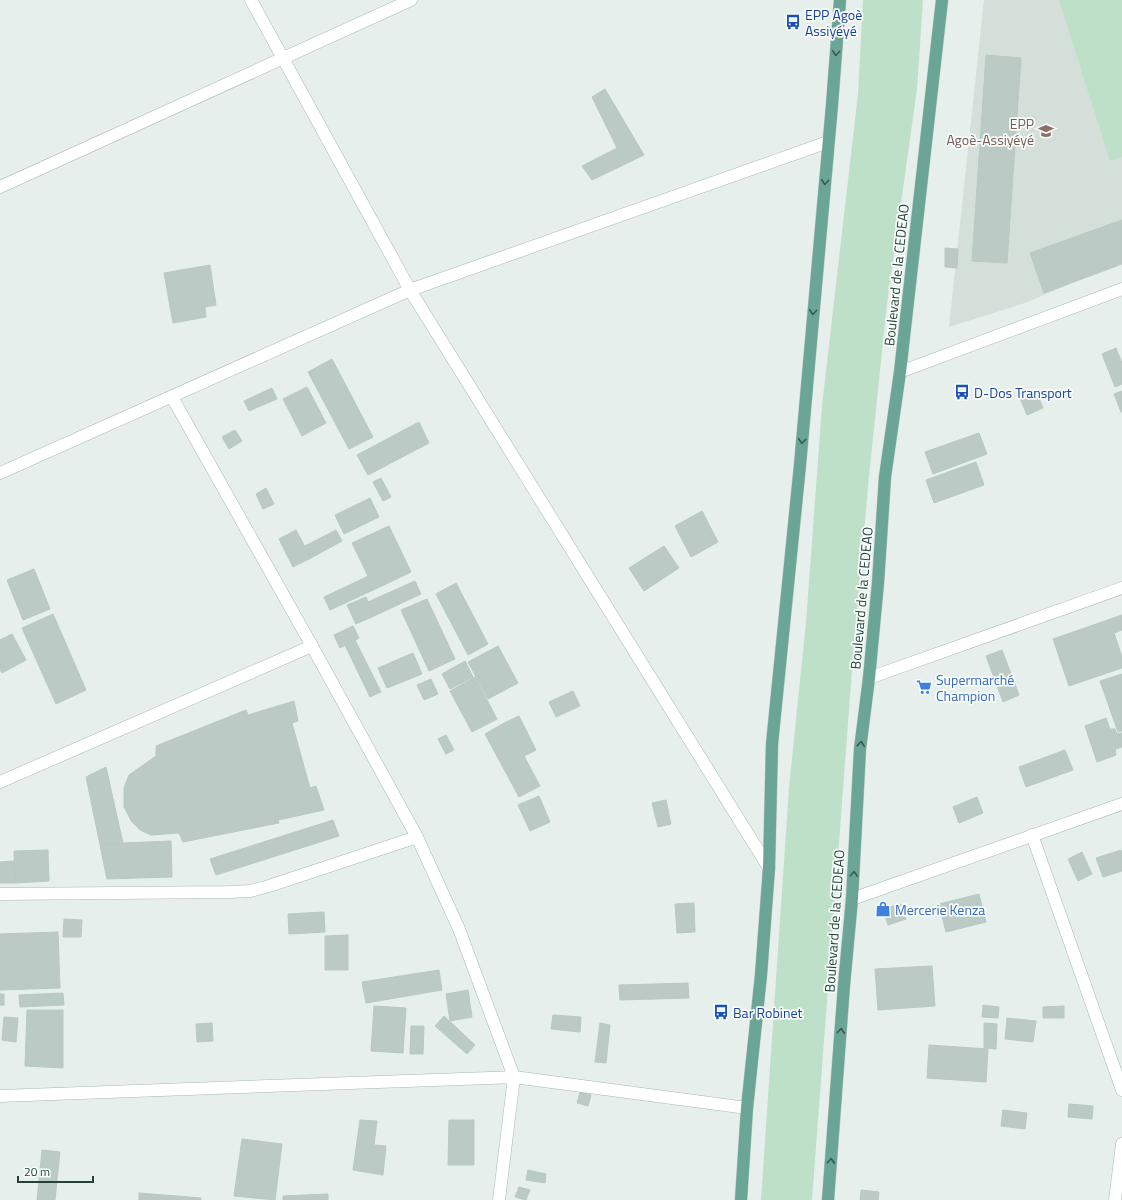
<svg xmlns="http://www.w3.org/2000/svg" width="1122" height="1200" font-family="'Titillium Web',sans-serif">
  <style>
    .built { fill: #d4dfda }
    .green { fill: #bfe0c8 }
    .building { fill: #bbcac4; stroke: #b8c9c2 }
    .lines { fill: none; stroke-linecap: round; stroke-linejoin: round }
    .minor-casing { stroke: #a8b8b2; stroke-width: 13 }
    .primary-casing { stroke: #c2cac8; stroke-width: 13 }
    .minor { stroke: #fff; stroke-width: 12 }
    .primary { stroke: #6aa596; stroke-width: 12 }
    .oneway { stroke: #365b51 }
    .labels { text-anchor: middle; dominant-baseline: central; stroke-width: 3.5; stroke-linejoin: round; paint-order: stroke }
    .transit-label { font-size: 14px; fill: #164399; stroke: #f7fbf9; text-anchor: start }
    .education-label { font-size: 14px; fill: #785e54; stroke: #f7fbf9; text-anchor: end }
    .street-label { font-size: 14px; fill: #24423a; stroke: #f7fbf9 }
    .shop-label { font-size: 14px; fill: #366cbe; stroke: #f7fbf9; text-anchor: start }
  </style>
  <rect width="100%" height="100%" fill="#e6efeb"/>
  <!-- built -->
  <polygon class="built" points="984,0 1122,0 1122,262 1025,303 949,327"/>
  <!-- green -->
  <g class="green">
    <polygon points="863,0 923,0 917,89 887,304 869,476 854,644 812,1200 761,1200 789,788 806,622 822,406 858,94"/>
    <polygon points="1059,0 1122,0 1122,157 1110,161"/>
  </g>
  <!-- building -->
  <g class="building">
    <polygon points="986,55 1021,58 1007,263 972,261"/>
    <polygon points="605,89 644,155 592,180 582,166 617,148 592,97"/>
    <polygon points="1122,220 1122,264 1044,293 1030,253"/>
    <polygon points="945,248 958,249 957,268 945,267"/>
    <polygon points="210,265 216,305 205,307 206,317 173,323 164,273"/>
    <polygon points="1116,348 1122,363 1122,384 1115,387 1102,354"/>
    <polygon points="332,359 373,437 349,449 308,372"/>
    <polygon points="307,387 326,423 302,436 283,399"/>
    <polygon points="272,388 277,399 249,411 244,401"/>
    <polygon points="1036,391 1043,408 1027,415 1020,398"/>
    <polygon points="1122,391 1122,412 1121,412 1114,394"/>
    <polygon points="419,422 429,443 368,475 357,455"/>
    <polygon points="235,430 242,441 229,449 222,437"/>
    <polygon points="979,433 987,454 933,474 925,452"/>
    <polygon points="976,462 984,485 934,503 926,480"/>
    <polygon points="381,478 391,497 383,501 373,482"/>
    <polygon points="266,488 274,504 263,509 256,494"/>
    <polygon points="370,498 379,517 344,534 335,515"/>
    <polygon points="702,511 718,542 691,557 675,526"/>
    <polygon points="389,526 411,572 384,585 377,572 368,576 352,543"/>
    <polygon points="296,530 311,558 293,567 279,539"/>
    <polygon points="336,530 342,541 311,558 305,546"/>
    <polygon points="664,546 679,568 644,591 629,568"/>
    <polygon points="34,569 50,609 23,620 7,580"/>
    <polygon points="377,572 384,585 330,610 324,597"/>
    <polygon points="415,581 421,594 374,616 368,602"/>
    <polygon points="456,583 488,644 468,655 436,594"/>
    <polygon points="366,597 374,616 356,624 347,605"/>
    <polygon points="427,599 455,659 429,671 401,610"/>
    <polygon points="53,614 86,690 56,704 22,628"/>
    <polygon points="1122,615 1122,630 1114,633 1122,657 1122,668 1069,686 1053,639"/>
    <polygon points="353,626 359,638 340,648 334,635"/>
    <polygon points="12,634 26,660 2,673 0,669 0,640"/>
    <polygon points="355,640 381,692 370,697 345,645"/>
    <polygon points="498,646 518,683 488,699 468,662"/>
    <polygon points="1002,650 1019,695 1003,702 986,656"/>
    <polygon points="413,653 422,674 387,688 378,668"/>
    <polygon points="465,661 473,677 450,689 442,674"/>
    <polygon points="1122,674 1122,731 1118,732 1100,681"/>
    <polygon points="475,677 497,719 472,732 450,691"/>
    <polygon points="431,679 438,694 424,700 417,685"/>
    <polygon points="573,691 580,706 556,717 549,702"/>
    <polygon points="294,701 298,721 292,723 310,788 316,786 324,810 278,820 279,823 183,842 179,833 151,835 140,830 132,822 124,807 124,788 129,775 156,756 156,746 246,710 248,715"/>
    <polygon points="519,716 536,750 524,756 506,722"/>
    <polygon points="1106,718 1110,729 1115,729 1117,734 1122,733 1122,747 1115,749 1116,755 1097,762 1085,726"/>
    <polygon points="506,722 540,786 519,797 485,734"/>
    <polygon points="446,735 454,750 446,754 438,739"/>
    <polygon points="1065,750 1073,770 1026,787 1019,767"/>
    <polygon points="106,767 123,843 100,845 86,777"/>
    <polygon points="539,796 550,822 530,831 518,805"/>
    <polygon points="977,797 983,813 959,823 953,807"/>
    <polygon points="666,800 671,824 658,827 652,803"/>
    <polygon points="333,820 339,836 216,875 210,859"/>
    <polygon points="171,841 172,877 107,879 100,845 123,843"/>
    <polygon points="48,850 49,881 15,883 14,851"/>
    <polygon points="1121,850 1122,854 1122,871 1103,877 1096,858"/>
    <polygon points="1082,852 1092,874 1078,881 1068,859"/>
    <polygon points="14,861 15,883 0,883 0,862"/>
    <polygon points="979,894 986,922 946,932 939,904"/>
    <polygon points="694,903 695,932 677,933 675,904"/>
    <polygon points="901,904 906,919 888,925 883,909"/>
    <polygon points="324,912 325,932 289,934 288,914"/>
    <polygon points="64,919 82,920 81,937 63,937"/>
    <polygon points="58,932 60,988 0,990 0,934"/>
    <polygon points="348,935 348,970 325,970 325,936"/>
    <polygon points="932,966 935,1006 878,1010 875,969"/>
    <polygon points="439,970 442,990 366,1003 362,982"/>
    <polygon points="688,983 689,998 620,1000 619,985"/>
    <polygon points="468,990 472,1017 450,1021 446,994"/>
    <polygon points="63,993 64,1005 20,1007 19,995"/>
    <rect x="0" y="994" width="4" height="11"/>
    <polygon points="983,1005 999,1007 998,1018 982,1017"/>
    <polygon points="374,1006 406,1008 403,1053 371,1051"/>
    <polygon points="1064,1006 1064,1018 1043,1018 1043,1007"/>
    <polygon points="27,1010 63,1010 63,1068 25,1066"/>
    <polygon points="553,1015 581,1017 580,1032 551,1029"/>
    <polygon points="444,1016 475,1045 467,1054 435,1026"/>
    <polygon points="4,1017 18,1018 16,1042 2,1040"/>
    <polygon points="1007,1018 1036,1021 1033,1042 1005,1039"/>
    <polygon points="212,1023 213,1041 197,1042 196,1024"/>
    <polygon points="600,1023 610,1025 606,1063 595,1062"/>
    <polygon points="984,1023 997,1024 996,1049 984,1048"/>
    <polygon points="411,1026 424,1026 423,1054 410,1054"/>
    <polygon points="929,1045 988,1049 986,1082 927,1078"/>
    <polygon points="580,1092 591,1095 588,1106 577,1103"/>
    <polygon points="1069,1104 1093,1106 1092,1119 1068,1117"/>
    <polygon points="1003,1110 1027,1113 1025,1129 1001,1126"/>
    <polygon points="360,1120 377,1121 374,1145 386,1146 383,1175 353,1170"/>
    <polygon points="449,1120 474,1120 474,1165 448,1165"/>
    <polygon points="242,1139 282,1144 275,1200 234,1196"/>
    <polygon points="42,1150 60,1152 55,1200 37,1200"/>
    <polygon points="528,1170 546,1174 545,1183 526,1180"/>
    <polygon points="519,1187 530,1190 526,1200 515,1197"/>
    <polygon points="861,1190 879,1192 878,1200 860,1200"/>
    <polygon points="139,1193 201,1198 201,1200 139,1200"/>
    <polygon points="328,1194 328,1200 283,1200 283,1196"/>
  </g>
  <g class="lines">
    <!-- minor casing -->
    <g class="minor-casing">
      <g id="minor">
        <polyline points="251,0 410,290 769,868"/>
        <polyline points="0,187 411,0"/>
        <polyline points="900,372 1122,289"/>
        <polyline points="172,397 312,646 417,837 459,929 514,1077 499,1200"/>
        <polyline points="0,473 410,290 828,142"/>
        <polyline points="869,678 1122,588"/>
        <polyline points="0,782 312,646"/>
        <polyline points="1032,835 1122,1090"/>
        <polyline points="0,894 231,892 250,891 269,886 417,837"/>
        <polyline points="852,899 1122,804"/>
        <polyline points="0,1096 514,1077 747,1108"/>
        <polyline points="1115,1200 1122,1144"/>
      </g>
    </g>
    <!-- primary casing -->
    <g class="primary-casing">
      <g id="primary">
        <polyline points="741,1200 747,1108 761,975 769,868 772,744 800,465 832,105 840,0"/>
        <polyline points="828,1200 844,985 852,899 860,749 869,678 878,583 885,477 900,372 942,0"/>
      </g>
    </g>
    <!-- minor -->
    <use href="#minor" class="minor"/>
    <!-- primary -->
    <use href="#primary" class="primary"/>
  </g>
  <!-- one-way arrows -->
  <defs><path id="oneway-chevron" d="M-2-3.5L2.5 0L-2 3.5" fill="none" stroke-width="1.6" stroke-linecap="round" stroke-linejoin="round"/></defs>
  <g class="oneway">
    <use href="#oneway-chevron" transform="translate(836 53) rotate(94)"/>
    <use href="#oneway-chevron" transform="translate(825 182) rotate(95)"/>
    <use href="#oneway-chevron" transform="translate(813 312) rotate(95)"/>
    <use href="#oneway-chevron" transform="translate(802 441) rotate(95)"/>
    <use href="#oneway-chevron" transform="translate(861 744) rotate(-84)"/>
    <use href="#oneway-chevron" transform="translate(854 874) rotate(-87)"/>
    <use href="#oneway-chevron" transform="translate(841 1031) rotate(-86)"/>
    <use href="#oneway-chevron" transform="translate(831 1161) rotate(-85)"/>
  </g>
  <!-- icons -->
  <defs>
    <g id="bus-bare" transform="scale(1.2)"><path d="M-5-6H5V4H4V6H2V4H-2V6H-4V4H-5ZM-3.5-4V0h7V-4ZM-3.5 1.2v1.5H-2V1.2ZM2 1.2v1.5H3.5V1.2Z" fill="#1a4fb4" stroke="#f7fbf9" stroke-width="2.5" paint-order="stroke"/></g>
    <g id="school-bare" transform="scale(1.2)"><path d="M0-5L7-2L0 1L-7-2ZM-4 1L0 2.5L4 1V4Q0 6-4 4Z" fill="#8d6e63" stroke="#f7fbf9" stroke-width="2.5" paint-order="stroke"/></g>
    <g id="supermarket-bare" transform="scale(1.2)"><path d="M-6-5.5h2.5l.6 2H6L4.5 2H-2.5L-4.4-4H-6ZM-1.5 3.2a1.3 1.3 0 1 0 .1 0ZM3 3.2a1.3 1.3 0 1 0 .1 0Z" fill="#3f7fe0" stroke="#f7fbf9" stroke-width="2.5" paint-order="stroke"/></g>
    <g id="shop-bare" transform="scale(1.2)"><path d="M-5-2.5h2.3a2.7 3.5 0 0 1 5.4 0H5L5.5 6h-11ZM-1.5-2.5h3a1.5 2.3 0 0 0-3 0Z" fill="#3f7fe0" stroke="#f7fbf9" stroke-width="2.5" paint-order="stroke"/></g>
  </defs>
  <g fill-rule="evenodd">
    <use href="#bus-bare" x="793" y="22"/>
    <use href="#school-bare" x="1046" y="131"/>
    <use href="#bus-bare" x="962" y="392"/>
    <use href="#supermarket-bare" x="924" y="687"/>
    <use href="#shop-bare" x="883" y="909"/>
    <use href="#bus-bare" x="721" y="1012"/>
  </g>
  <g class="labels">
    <!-- transit labels -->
    <g class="transit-label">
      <text x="805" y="14">EPP Agoè<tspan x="805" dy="16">Assiyéyé</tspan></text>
      <text x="974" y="392">D-Dos Transport</text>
      <text x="733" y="1012">Bar Robinet</text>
    </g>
    <!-- education labels -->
    <g class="education-label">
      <text x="1034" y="123">EPP<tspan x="1034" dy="16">Agoè-Assiyéyé</tspan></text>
    </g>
    <!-- street labels -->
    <g class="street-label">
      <text transform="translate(896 275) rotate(-84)">Boulevard de la CEDEAO</text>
      <text transform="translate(861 598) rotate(-85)">Boulevard de la CEDEAO</text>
      <text transform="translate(834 921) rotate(-86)">Boulevard de la CEDEAO</text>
    </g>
    <!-- shop labels -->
    <g class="shop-label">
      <text x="936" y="679">Supermarché<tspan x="936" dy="16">Champion</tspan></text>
      <text x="895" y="909">Mercerie Kenza</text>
    </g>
  </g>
  <!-- scale -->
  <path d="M18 1176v6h75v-6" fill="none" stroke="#24423a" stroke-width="2"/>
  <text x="24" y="1176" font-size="12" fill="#24423a" stroke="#f7fbf9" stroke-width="3" paint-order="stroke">20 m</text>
</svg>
